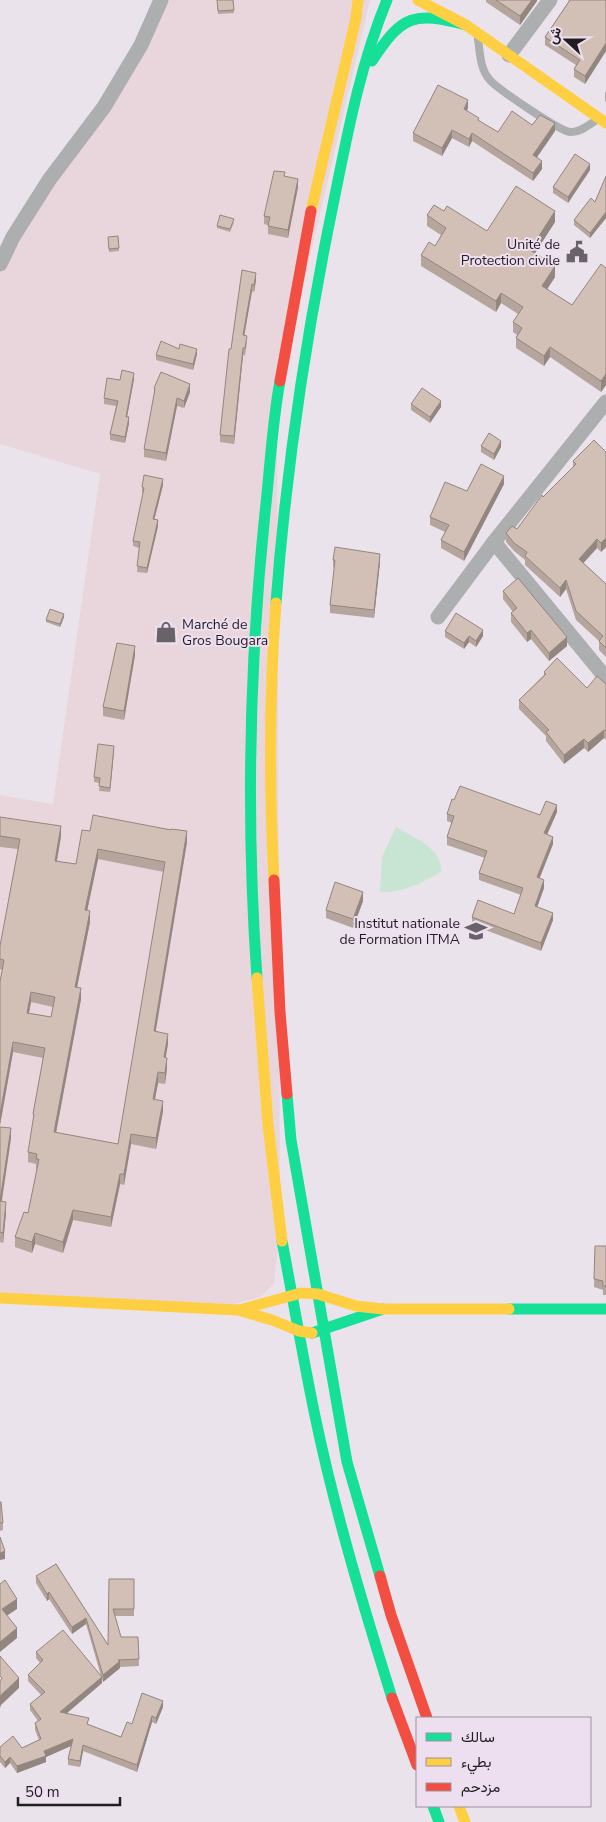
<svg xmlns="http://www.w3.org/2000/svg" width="606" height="1822" font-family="'Nunito Sans',Vazirmatn,sans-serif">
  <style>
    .commercial { fill: #e9d6dc }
    .green { fill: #c8e4d3 }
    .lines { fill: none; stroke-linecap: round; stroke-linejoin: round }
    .lane { stroke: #acaeb0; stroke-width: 8 }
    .street { stroke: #acaeb0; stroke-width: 15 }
    .fast { stroke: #16e098; stroke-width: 11 }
    .slow { stroke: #ffcf43; stroke-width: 11 }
    .jam { stroke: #f24e42; stroke-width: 11 }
    .wall { fill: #b5a59d; fill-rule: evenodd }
    .shaded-wall { fill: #93867f }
    .building { fill: #d2c0b6; stroke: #93867f; fill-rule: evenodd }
    .labels { text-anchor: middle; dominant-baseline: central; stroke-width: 4; stroke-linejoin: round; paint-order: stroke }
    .poi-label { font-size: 14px; fill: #221d23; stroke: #eedff0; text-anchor: end }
  </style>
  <rect width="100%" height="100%" fill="#ebe3ec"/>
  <!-- commercial -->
  <polygon class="commercial" points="161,0 370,0 277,398 280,1228 274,1284 260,1297 234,1304 0,1298 0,795 53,804 100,474 0,444 0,264 105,107"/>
  <!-- green -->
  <path class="green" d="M 396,827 C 413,837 443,848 441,872 C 422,883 402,893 380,892 L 382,857 Z"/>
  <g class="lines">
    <!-- lane -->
    <path class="lane" d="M 478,39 C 480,52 480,69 489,79 C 497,89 560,131 570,132 C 580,133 590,124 598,119"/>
    <!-- street -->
    <g class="street">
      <polyline points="509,55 550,0"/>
      <polyline points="0,264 13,237 49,180 104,107 141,45 161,0"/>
      <polyline points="494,542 606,678"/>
      <polyline points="438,617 494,542 606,402"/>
    </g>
    <!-- fast -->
    <g class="fast">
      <path d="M 372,61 C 402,15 414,11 466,25"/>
      <path d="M 276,603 C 286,469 306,336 333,205 C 347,136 360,65 387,0"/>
      <path d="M 257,978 C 246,822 249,667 265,513 C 270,469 272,424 280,381"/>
      <polyline points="287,1094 291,1140 347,1462 380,1576"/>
      <path d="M 282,1241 C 293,1299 303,1358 315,1416 C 335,1512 363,1605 392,1698"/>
      <polyline points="509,1309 606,1309"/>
      <polyline points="312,1333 383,1309"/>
      <polyline points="433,1806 439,1822"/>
    </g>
    <!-- slow -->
    <g class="slow">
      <polyline points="418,0 466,25 606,123"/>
      <polyline points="311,211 356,18 358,0"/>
      <path d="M 274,880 C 269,788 269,695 276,603"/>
      <polyline points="257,978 268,1125 282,1241"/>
      <polyline points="0,1298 238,1310 272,1320 299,1331 312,1333"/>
      <polyline points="239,1310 301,1293 318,1294 356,1306 383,1309 509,1309"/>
      <polyline points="459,1806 465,1822"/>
    </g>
    <!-- jam -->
    <g class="jam">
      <polyline points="280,381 311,211"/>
      <polyline points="274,880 280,1012 287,1094"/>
      <polyline points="380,1576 391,1615 427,1718"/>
      <polyline points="392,1698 417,1765"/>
    </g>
  </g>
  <!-- wall -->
  <g class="wall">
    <polygon points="217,0 233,0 234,13 218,14"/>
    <polygon points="486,0 537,0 537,1 520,25 486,2"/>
    <polygon points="568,0 606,0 606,51 585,84 574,77 574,69 576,65 545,45 545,37 569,1"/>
    <polygon points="606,91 606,102 605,101 605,93"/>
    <polygon points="468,108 467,111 479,121 498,132 532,125 555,131 537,157 542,169 533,181 472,141 469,147 452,138 442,156 413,141 413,133"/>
    <polygon points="590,170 568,203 553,193 553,187"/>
    <polygon points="285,176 298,187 288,238 268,234 268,225 264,224 264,216"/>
    <polygon points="606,176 606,218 590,238 574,225 574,220 595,202"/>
    <polygon points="444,211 487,231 555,222 535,253 555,277 547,289 572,305 606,268 606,385 601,392 550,357 544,366 516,348 516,338 517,335 513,332 513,322 518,314 501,303 496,312 421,266 421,255 435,246 441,235 427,226 427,215"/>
    <polygon points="234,222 230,232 217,228 217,226"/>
    <polygon points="108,240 119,248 119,251 109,252"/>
    <polygon points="242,270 256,280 254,292 252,291 244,336 247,343 245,356 243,355 234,444 220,442 220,435 231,349"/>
    <polygon points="179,349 197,354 193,370 156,360 156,355"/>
    <polygon points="134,379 127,417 129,423 125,443 110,440 110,434 116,406 104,404 104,398 120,380"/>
    <polygon points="154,388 190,392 184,408 177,406 166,461 144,457 144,449 154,395"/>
    <polygon points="411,404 441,407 430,423 411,410"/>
    <polygon points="481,446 501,447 494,460 481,452"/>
    <polygon points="606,452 606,547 601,552 597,548 583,563 606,584 606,657 599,650 599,641 576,620 566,589 560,597 525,565 525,560 514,551 506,542 506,533 517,529 543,497 573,467 573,461"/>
    <polygon points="504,484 464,561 441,548 441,540 445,532 430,525 430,517 467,491"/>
    <polygon points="163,485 154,519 158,526 147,573 137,572 139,548 133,546 133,541 143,493 142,493 142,487"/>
    <polygon points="333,560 380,562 374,618 330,613 330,605 335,568 333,567"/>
    <polygon points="503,591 567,646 549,661 531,639 527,642 511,622 511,613 513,612 503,599"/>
    <polygon points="64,617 60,627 46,622 46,620"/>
    <polygon points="445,631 483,636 476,647 469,642 464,649 445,637"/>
    <polygon points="135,655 124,720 103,716 103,707"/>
    <polygon points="544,672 587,688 606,684 606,740 604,738 588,752 584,748 564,764 546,741 546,736 519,709 519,700 544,675"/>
    <polygon points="114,751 110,792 99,791 100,783 94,782 94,777"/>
    <polygon points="454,800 540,815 557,812 547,835 553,844 539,878 544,888 537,907 553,920 541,951 472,925 472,917 514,914 521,895 479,880 479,873 485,858 447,845 447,837 452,823 447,821 447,814"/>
    <path d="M 0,817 L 61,836 L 57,861 L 76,864 L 90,831 L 187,842 L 155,1032 L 168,1044 L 165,1058 L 167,1068 L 165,1084 L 158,1083 L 155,1099 L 163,1111 L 156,1149 L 131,1144 L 124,1185 L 120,1184 L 111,1227 L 73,1220 L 63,1253 L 35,1244 L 32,1253 L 15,1247 L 15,1237 L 28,1213 L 37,1169 L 36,1169 L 36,1164 L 28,1162 L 28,1152 L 33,1124 L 33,1114 L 43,1058 L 13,1052 L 0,1125 L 0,982 L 2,970 L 0,969 L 0,946 L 18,849 L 0,847 ZM 98,859 L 164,872 L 118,1144 L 56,1133 L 81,999 L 77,988 L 90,922 L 87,911 ZM 31,1002 L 53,1007 L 51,1017 L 29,1013 Z"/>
    <polygon points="363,901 353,928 326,918 326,910"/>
    <polygon points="0,1127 11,1138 2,1201 6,1213 3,1243 0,1242"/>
    <polygon points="595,1246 606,1246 606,1295 603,1295 603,1290 594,1287"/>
    <polygon points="0,1502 3,1523 3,1530 0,1531"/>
    <polygon points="56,1564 108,1645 109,1579 134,1579 134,1616 115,1616 121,1637 138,1637 139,1666 120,1667 120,1668 103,1682 102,1678 102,1683 66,1714 89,1725 121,1737 132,1724 163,1707 156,1724 152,1722 137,1772 83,1751 80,1767 68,1765 68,1759 71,1746 46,1757 46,1762 17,1773 10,1763 5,1768 0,1762 0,1747 22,1748 39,1740 35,1730 35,1723 38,1721 30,1710 30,1704 41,1695 28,1681 28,1675 40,1663 36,1658 36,1652 101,1676 86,1624 72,1634 49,1599 47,1601 36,1583 36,1576"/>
  </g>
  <!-- shaded-wall -->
  <g class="shaded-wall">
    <polygon points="532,0 537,0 537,1 520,25 520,16"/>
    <polygon points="606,43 606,51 585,84 585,76"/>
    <polygon points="468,100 468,108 464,117 464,109"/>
    <polygon points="555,123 555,131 533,163 533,155"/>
    <polygon points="452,130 452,138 442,156 442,148"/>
    <polygon points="472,133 472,141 469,147 469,139"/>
    <polygon points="542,161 542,169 533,181 533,173"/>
    <polygon points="590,164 590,170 568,203 568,197"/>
    <polygon points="298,179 298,187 288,238 288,230"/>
    <polygon points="555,211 555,222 530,261 530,250"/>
    <polygon points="606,212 606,218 590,238 590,233"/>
    <polygon points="555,266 555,277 542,297 542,286"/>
    <polygon points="256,273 256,280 254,292 254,285"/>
    <polygon points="252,284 252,291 243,343 243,335"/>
    <polygon points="501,293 501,303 496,312 496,301"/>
    <polygon points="550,347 550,357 544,366 544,356"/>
    <polygon points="243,348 243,355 234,444 234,436"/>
    <polygon points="197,349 197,354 193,370 193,364"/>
    <polygon points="134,373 134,379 126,422 126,417"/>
    <polygon points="606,374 606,385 601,392 601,381"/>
    <polygon points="190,384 190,392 184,408 184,401"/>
    <polygon points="177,398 177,406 166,461 166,453"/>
    <polygon points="441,401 441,407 430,423 430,417"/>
    <polygon points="129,417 129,423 125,443 125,437"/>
    <polygon points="501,441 501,447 494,460 494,454"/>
    <polygon points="504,476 504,484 464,561 464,552"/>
    <polygon points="163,479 163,485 153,525 153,519"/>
    <polygon points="158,520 158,526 147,573 147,568"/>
    <polygon points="606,538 606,547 601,552 601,543"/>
    <polygon points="597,539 597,548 579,568 579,559"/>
    <polygon points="380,554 380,562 374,618 374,610"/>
    <polygon points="566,580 566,589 560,597 560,588"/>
    <polygon points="64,614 64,617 60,627 60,624"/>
    <polygon points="483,630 483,636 476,647 476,641"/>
    <polygon points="531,630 531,639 527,642 527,633"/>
    <polygon points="469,636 469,642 464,649 464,643"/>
    <polygon points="567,637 567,646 549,661 549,653"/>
    <polygon points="135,646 135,655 124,720 124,711"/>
    <polygon points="604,730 604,738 588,752 588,743"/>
    <polygon points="584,739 584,748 564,764 564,755"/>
    <polygon points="114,746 114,751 110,792 110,788"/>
    <polygon points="557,805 557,812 544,841 544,833"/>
    <polygon points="61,826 61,836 55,871 55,861"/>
    <polygon points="187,831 187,842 154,1042 154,1031"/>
    <polygon points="553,837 553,844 537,885 537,877"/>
    <polygon points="98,849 98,859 85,921 85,910"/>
    <polygon points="544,880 544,888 535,913 535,906"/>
    <polygon points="363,892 363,901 353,928 353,919"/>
    <polygon points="90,911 90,922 75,997 75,987"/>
    <polygon points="553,913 553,920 541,951 541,943"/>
    <polygon points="81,988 81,999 54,1143 54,1132"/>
    <polygon points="31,992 31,1002 27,1023 27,1013"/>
    <polygon points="168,1034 168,1044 164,1068 164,1057"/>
    <polygon points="13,1042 13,1052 0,1125 0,1114"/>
    <polygon points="167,1058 167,1068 165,1084 165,1073"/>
    <polygon points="158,1072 158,1083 153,1109 153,1099"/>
    <polygon points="163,1101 163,1111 156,1149 156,1138"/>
    <polygon points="11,1128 11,1138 0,1211 0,1201"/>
    <polygon points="131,1134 131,1144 124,1185 124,1174"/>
    <polygon points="120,1174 120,1184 111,1227 111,1217"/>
    <polygon points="6,1202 6,1213 3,1243 3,1233"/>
    <polygon points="73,1210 73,1220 63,1253 63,1242"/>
    <polygon points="35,1233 35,1244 32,1253 32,1242"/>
    <polygon points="5,1551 5,1559 0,1560 0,1553"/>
    <polygon points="49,1592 49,1599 47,1601 47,1594"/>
    <polygon points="17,1599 17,1609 2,1619 2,1609"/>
    <polygon points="86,1618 86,1624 72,1634 72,1627"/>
    <polygon points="17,1628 17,1638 0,1652 0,1642"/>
    <polygon points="120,1661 120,1668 103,1682 103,1675"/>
    <polygon points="102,1677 102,1683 60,1719 60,1712"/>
    <polygon points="19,1678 19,1688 1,1705 0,1708 0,1696"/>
    <polygon points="163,1701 163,1707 156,1724 156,1718"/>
    <polygon points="152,1716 152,1722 137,1772 137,1765"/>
    <polygon points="73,1739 73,1745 46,1757 46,1762 17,1773 17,1766 44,1751"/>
    <polygon points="83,1745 83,1751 80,1767 80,1761"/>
    <polygon points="10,1757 10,1763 5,1768 5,1762"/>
  </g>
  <!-- building -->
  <g class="building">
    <polygon points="217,0 233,0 234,10 218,11"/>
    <polygon points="496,0 532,0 520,16"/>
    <polygon points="570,0 606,0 606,43 585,76 574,69 580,60 545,37"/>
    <polygon points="438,85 468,100 464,109 479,118 478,120 498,132 512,111 532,125 540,115 555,123 533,155 542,161 533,173 472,133 469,139 452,130 442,148 413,133"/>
    <polygon points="575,154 590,164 568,197 553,187"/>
    <polygon points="274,171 285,172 284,176 298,179 288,230 268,226 270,217 264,216"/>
    <polygon points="606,176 606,212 590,233 574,220 591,198 595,202"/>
    <polygon points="516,186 555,211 530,250 555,266 542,286 572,305 601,264 606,268 606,374 601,381 550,347 544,356 516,338 522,328 513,322 523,307 501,293 496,301 421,255 429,242 435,246 446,228 427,215 434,205 444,211 447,206 487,231"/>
    <polygon points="220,215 234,219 230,229 217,226"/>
    <polygon points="118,236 119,248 109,249 108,237"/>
    <polygon points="242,270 256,273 254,285 252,284 243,335 247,336 245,348 243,348 234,436 220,435 229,349 231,349"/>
    <polygon points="161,341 179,349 180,344 197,349 193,364 156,355"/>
    <polygon points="122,370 134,373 126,417 129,417 125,437 110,434 118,401 104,398 107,378 120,380"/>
    <polygon points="161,372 190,384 184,401 177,398 166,453 144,449 155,389 154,388"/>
    <polygon points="422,388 441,401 430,417 411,404"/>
    <polygon points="489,433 501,441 494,454 481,446"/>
    <polygon points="594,440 606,452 606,538 601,543 597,539 579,559 606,584 606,648 599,641 603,636 576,611 566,580 560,588 525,556 527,552 514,543 506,533 512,526 517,529 542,495 543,497 576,464 573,461"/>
    <polygon points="481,464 504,476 464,552 441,540 449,525 430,517 445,482 467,491"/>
    <polygon points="144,475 163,479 153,519 158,520 147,568 137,566 140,542 133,541 144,488 142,487"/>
    <polygon points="335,547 380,554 374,610 330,605 335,560 333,560"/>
    <polygon points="518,578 567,637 549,653 531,630 527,633 511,613 517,608 503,591"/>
    <polygon points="50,609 64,614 60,624 46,620"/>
    <polygon points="456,613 483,630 476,641 469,636 464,643 445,631"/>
    <polygon points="117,643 135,646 124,711 103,707"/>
    <polygon points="557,658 587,688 597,676 606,684 606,731 604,730 588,743 584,739 564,755 546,732 549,730 519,700 546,674 544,672"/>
    <polygon points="98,744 114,746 110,788 99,786 100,778 94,777"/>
    <polygon points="460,786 540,815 546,801 557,805 544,833 553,837 537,877 544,880 535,906 553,913 541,943 472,917 478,900 514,914 523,888 479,873 487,851 447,837 454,816 447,814 452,799 454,800"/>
    <path d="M 93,815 L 171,830 L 171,829 L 187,831 L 154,1031 L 168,1034 L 164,1057 L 167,1058 L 165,1073 L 158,1072 L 153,1099 L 163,1101 L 156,1138 L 131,1134 L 124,1174 L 120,1174 L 111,1217 L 73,1210 L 63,1242 L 35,1233 L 32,1242 L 15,1237 L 24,1212 L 28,1213 L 39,1159 L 36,1159 L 37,1154 L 28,1152 L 34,1114 L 33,1114 L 45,1048 L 13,1042 L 0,1114 L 0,982 L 4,960 L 0,959 L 0,946 L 20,839 L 0,836 L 0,817 L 61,826 L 55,861 L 76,864 L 82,830 L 90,831 ZM 98,849 L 165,862 L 118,1144 L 54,1132 L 81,988 L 75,987 L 90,911 L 85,910 ZM 31,992 L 55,997 L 51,1017 L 27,1013 Z"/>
    <polygon points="335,882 363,892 353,919 326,910"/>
    <polygon points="0,1127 11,1128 0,1201"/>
    <polygon points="0,1201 6,1202 3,1233 0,1232"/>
    <polygon points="595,1246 606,1246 606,1286 603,1286 603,1281 594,1279"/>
    <polygon points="0,1502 1,1502 3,1523 0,1523"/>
    <polygon points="0,1537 5,1551 0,1553"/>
    <polygon points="56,1564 108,1645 109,1579 134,1579 134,1609 113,1609 121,1637 138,1637 139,1659 118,1660 120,1661 103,1675 86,1618 72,1627 49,1592 47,1594 36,1576"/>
    <polygon points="5,1580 17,1599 2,1609 17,1628 0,1642 0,1584"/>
    <polygon points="63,1630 102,1677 60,1712 89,1718 87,1724 121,1737 127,1722 132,1724 142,1693 163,1701 156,1718 152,1716 137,1765 83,1745 80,1761 68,1759 73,1739 44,1751 46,1756 17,1766 10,1757 5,1762 0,1756 0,1747 13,1736 22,1748 41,1739 35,1723 41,1719 30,1704 45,1692 28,1675 43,1660 36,1652"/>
    <polygon points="0,1656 19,1678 0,1696 0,1681 2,1678 0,1676"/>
  </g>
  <!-- icons -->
  <defs>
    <g id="civic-bare" transform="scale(1.725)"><path d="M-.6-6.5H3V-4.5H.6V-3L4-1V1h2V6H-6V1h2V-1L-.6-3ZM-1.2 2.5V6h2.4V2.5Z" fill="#686269" stroke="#eedff0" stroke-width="2.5" paint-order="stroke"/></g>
    <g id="shop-bare" transform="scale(1.725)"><path d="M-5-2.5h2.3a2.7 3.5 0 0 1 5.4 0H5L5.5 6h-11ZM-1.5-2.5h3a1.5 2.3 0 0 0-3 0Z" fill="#686269" stroke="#eedff0" stroke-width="2.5" paint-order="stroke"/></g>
    <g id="university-bare" transform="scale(1.725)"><path d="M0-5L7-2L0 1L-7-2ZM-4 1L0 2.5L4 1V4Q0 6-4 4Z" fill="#686269" stroke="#eedff0" stroke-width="2.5" paint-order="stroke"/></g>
  </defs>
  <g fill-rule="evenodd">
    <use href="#civic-bare" x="577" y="252"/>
    <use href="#shop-bare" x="166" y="632"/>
    <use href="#university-bare" x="476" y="931"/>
  </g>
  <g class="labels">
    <!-- poi labels -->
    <g class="poi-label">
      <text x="560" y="244">Unité de<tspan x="560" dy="16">Protection civile</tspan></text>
      <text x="182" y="624" text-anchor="start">Marché de<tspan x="182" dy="16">Gros Bougara</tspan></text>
      <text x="460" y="923">Institut nationale<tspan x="460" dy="16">de Formation ITMA</tspan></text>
    </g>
  </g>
  <!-- legend -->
  <rect x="416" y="1717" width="175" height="90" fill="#eedff0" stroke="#9c919e"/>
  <rect x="426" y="1733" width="25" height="8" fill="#16e098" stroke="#9c919e"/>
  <text x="461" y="1742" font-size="15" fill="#221d23">سالك</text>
  <rect x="426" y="1758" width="25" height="8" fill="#ffcf43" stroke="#9c919e"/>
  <text x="461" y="1767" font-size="15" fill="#221d23">بطيء</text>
  <rect x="426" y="1783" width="25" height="8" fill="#f24e42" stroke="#9c919e"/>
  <text x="461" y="1792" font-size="15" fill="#221d23">مزدحم</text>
  <!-- north arrow -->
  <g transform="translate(566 40) rotate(291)" stroke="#eedff0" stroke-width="4" paint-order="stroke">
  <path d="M0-4L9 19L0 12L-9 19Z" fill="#221d23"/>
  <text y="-8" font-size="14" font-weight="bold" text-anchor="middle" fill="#221d23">ش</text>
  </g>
  <!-- scale -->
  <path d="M18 1797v8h102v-8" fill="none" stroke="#221d23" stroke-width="2.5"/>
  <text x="25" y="1797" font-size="15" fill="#221d23" stroke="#eedff0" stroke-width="4" paint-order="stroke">50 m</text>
</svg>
